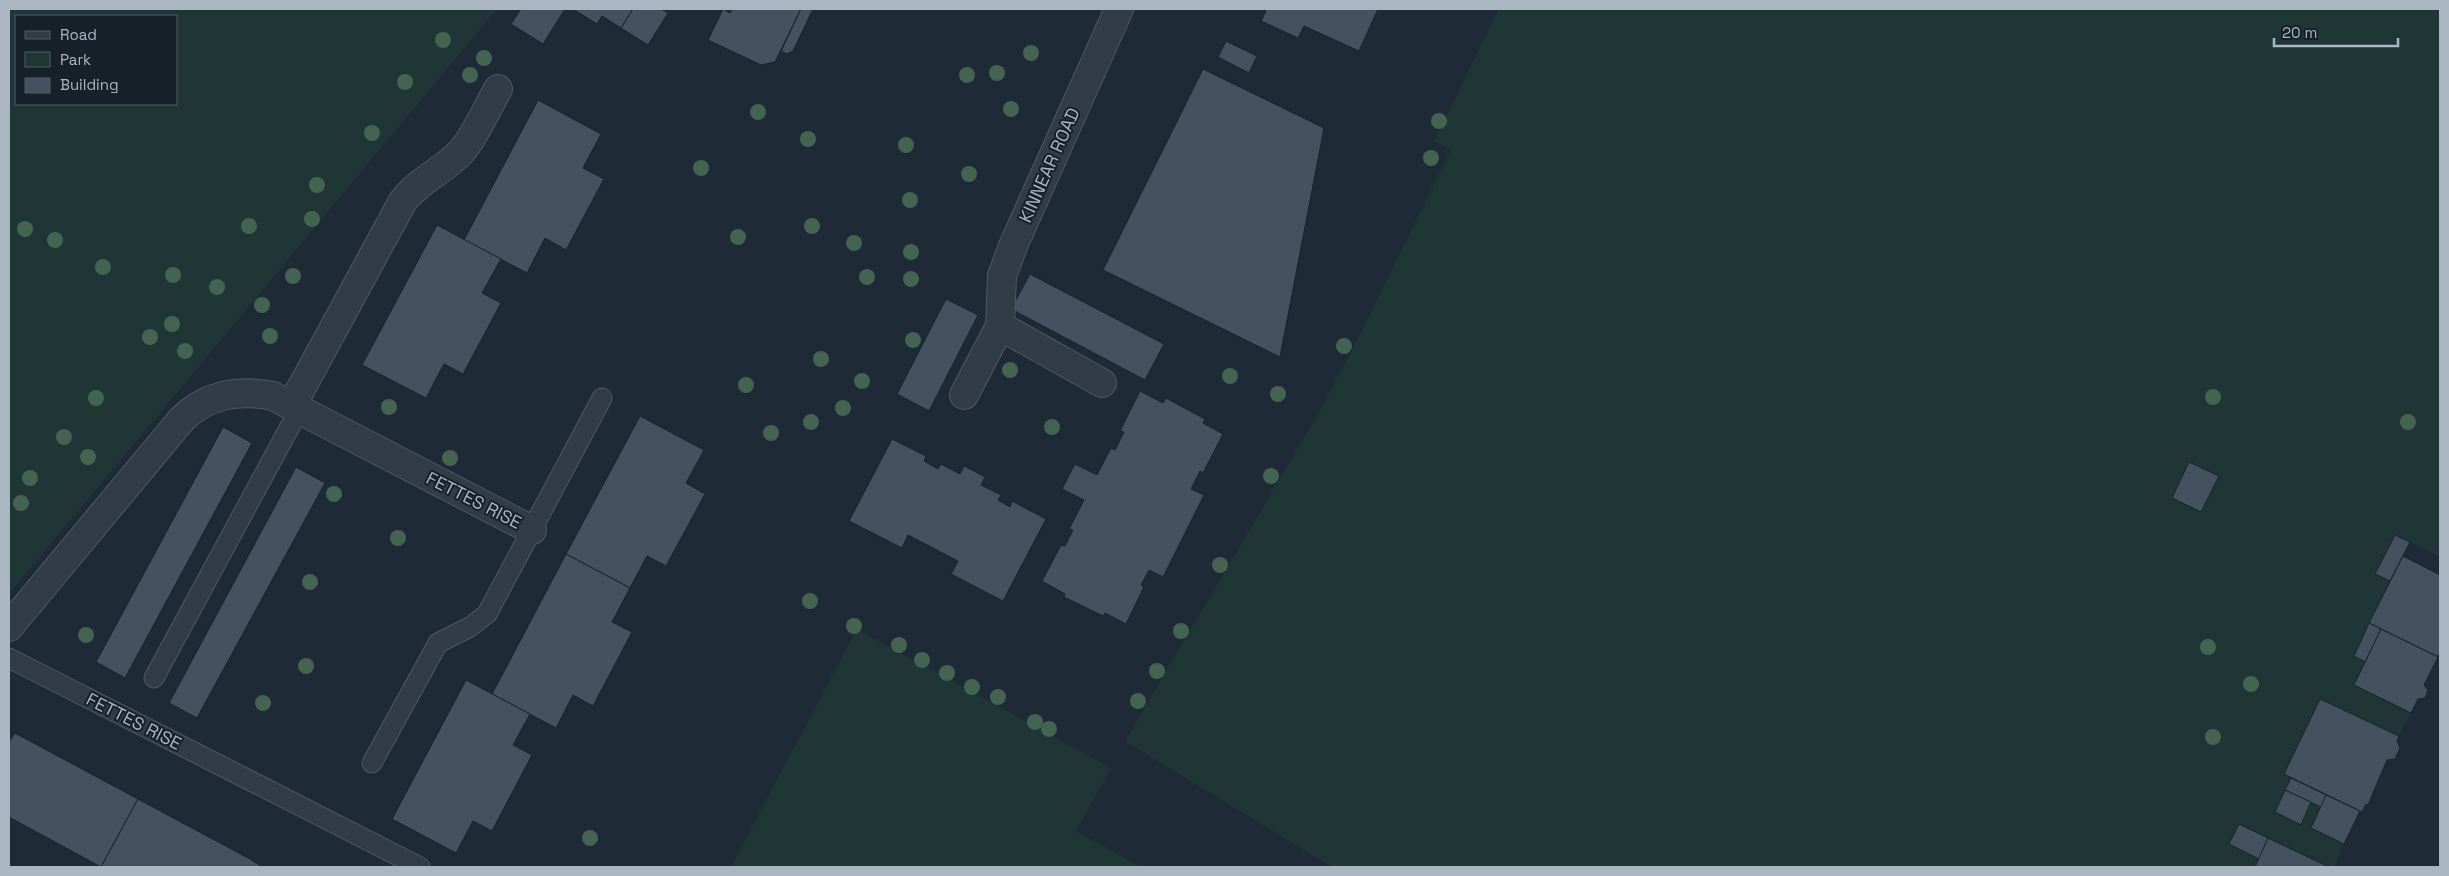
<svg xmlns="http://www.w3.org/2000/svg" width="2449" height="876" font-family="'Space Grotesk',sans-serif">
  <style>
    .green { fill: #203636; fill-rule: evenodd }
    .building { fill: #44515f; stroke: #19232c }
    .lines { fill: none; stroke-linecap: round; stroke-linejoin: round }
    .lane-casing { stroke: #4f5964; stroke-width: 21 }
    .street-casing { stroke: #4f5964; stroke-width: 30 }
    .lane { stroke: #313c46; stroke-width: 19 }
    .street { stroke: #313c46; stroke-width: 28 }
    .tree { fill: #446452 }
    .labels { text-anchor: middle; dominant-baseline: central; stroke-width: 4; stroke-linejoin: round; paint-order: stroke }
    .street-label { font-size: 18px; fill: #abb6c3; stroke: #17212a }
  </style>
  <rect width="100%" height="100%" fill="#1e2a35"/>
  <!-- green -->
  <g class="green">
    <path d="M 9,9 L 497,9 L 9,594 ZM 16,16 L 176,16 L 176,104 L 16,104 Z"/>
    <path d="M 1499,9 L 2440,9 L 2440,557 L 2395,535 L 2375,574 L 2390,581 L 2354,655 L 2365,662 L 2354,685 L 2411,713 L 2399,736 L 2320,699 L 2284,774 L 2291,778 L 2275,812 L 2301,825 L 2311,802 L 2321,807 L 2311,828 L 2344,844 L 2334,867 L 2329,867 L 2239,824 L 2229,844 L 2259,859 L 2255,867 L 1332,867 L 1125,741 L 1317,416 L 1357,341 L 1451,150 L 1434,141 ZM 2189,462 L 2219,476 L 2201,512 L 2172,498 Z"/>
    <polygon points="857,629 1111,768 1076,831 1141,867 731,867"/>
  </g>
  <!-- building -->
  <g class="building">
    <polygon points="521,9 565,9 543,44 511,24"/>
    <polygon points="573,9 633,9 621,28 602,16 597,24"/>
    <polygon points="633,9 661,9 668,13 648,45 621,28"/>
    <polygon points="723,9 730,13 732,9 801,9 775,62 761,65 708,40"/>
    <polygon points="801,9 813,9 793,51 787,54 781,51"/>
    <polygon points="1262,9 1378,9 1359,51 1304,26 1298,38 1261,21 1266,11"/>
    <polygon points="1226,41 1257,56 1249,73 1218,57"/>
    <polygon points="1203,69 1324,128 1280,357 1103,270"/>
    <polygon points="538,100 601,134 583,168 604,179 566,250 545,238 527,273 464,240"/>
    <polygon points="437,225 501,259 482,293 501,303 463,374 444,364 426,398 362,365"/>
    <polygon points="1030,274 1164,344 1145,380 1011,309"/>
    <polygon points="946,299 978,315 929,411 897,394"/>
    <polygon points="1140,391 1163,403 1166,398 1205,419 1203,423 1223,434 1203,473 1200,471 1191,489 1204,495 1163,577 1149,570 1141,585 1144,587 1126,624 1105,613 1103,616 1064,597 1065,594 1042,581 1061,545 1065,546 1073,530 1069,529 1084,500 1062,489 1075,464 1097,475 1111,448 1115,450 1124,432 1120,431"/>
    <polygon points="640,416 704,450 686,483 705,494 666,566 647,556 630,588 566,554"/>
    <polygon points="223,427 252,443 125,678 96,662"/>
    <polygon points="892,439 926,456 924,461 938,469 941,464 960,474 964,466 974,471 985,477 981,485 1001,495 998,500 1010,507 1012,501 1046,519 1003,601 951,574 958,561 908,535 902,548 849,521"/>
    <polygon points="2189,462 2219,476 2201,512 2172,498"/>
    <polygon points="296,467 325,483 197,718 169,703"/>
    <polygon points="2395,535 2410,542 2390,581 2375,574"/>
    <polygon points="566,554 630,588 612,622 632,632 593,706 573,695 556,728 492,694"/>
    <polygon points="2403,556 2440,575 2440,652 2438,657 2369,623"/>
    <polygon points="2369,623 2381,629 2365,662 2354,656"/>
    <polygon points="2381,629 2438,657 2424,685 2428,690 2425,698 2418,699 2411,713 2354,685"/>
    <polygon points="466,680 530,714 513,745 532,755 492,831 473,821 456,853 392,819"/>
    <polygon points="2320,699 2399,736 2397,741 2400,748 2395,759 2387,760 2368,805 2366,804 2362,812 2284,774"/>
    <polygon points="15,733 138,799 101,867 9,817 9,742"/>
    <polygon points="2291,778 2326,795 2321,807 2285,790"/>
    <polygon points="2285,790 2311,802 2301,825 2275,812"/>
    <polygon points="2326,795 2360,811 2344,844 2311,828"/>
    <polygon points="138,799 250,859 262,867 101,867"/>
    <polygon points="2239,824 2268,838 2259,859 2229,844"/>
    <polygon points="2268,838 2329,867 2255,867"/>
  </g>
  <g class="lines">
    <!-- lane casing -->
    <g class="lane-casing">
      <g id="lane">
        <polyline points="9,658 420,867"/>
        <polyline points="154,678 299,410"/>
        <polyline points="372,763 438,643 470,627 487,614 602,398"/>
      </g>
    </g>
    <!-- street casing -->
    <g class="street-casing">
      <g id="street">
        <polyline points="1000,326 1102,383"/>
        <polyline points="964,395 1000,326 1002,276 1013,246 1119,9"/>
        <path d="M 292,405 L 403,201 C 419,180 443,171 461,152 C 474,138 488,106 498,89"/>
        <path d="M 9,627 L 182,419 C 208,394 238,389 273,396 L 532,530"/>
      </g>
    </g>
    <!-- lane -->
    <use href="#lane" class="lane"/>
    <!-- street -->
    <use href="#street" class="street"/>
  </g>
  <!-- trees -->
  <g class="tree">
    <circle cx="443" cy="40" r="8"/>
    <circle cx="1031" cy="53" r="8"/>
    <circle cx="484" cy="58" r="8"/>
    <circle cx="997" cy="73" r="8"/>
    <circle cx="470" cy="75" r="8"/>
    <circle cx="967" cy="75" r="8"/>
    <circle cx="405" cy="82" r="8"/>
    <circle cx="1011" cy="109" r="8"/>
    <circle cx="758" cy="112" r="8"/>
    <circle cx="1439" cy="121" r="8"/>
    <circle cx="372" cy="133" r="8"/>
    <circle cx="808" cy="139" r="8"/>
    <circle cx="906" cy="145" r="8"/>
    <circle cx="1431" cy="158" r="8"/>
    <circle cx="701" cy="168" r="8"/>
    <circle cx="969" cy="174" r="8"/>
    <circle cx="317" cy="185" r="8"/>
    <circle cx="910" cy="200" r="8"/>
    <circle cx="312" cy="219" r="8"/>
    <circle cx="249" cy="226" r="8"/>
    <circle cx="812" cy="226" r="8"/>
    <circle cx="25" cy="229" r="8"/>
    <circle cx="738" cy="237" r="8"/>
    <circle cx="55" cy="240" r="8"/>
    <circle cx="854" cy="243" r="8"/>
    <circle cx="911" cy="252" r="8"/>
    <circle cx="103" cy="267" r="8"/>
    <circle cx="173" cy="275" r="8"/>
    <circle cx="293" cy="276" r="8"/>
    <circle cx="867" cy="277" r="8"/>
    <circle cx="911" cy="279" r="8"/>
    <circle cx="217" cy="287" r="8"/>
    <circle cx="262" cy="305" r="8"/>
    <circle cx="172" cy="324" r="8"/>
    <circle cx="270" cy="336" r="8"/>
    <circle cx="150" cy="337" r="8"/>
    <circle cx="913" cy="340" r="8"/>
    <circle cx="1344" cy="346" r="8"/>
    <circle cx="185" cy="351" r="8"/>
    <circle cx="821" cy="359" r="8"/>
    <circle cx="1010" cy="370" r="8"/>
    <circle cx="1230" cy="376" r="8"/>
    <circle cx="862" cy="381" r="8"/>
    <circle cx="746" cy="385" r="8"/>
    <circle cx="1278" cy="394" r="8"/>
    <circle cx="2213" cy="397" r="8"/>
    <circle cx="96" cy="398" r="8"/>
    <circle cx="389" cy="407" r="8"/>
    <circle cx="843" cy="408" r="8"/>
    <circle cx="811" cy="422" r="8"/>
    <circle cx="2408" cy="422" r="8"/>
    <circle cx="1052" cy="427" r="8"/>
    <circle cx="771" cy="433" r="8"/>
    <circle cx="64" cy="437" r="8"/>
    <circle cx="88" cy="457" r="8"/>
    <circle cx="450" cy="458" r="8"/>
    <circle cx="1271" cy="476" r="8"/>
    <circle cx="30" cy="478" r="8"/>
    <circle cx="334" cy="494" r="8"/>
    <circle cx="21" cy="503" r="8"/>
    <circle cx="398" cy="538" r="8"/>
    <circle cx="1220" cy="565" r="8"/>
    <circle cx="310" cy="582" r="8"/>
    <circle cx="810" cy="601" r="8"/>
    <circle cx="854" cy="626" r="8"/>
    <circle cx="1181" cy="631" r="8"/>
    <circle cx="86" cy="635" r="8"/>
    <circle cx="899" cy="645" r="8"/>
    <circle cx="2208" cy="647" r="8"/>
    <circle cx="922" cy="660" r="8"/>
    <circle cx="306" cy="666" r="8"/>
    <circle cx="1157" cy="671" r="8"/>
    <circle cx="947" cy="673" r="8"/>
    <circle cx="2251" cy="684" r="8"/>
    <circle cx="972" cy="687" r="8"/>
    <circle cx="998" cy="697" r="8"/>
    <circle cx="1138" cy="701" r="8"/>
    <circle cx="263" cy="703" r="8"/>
    <circle cx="1035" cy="722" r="8"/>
    <circle cx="1049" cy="729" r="8"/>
    <circle cx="2213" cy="737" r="8"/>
    <circle cx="590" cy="838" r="8"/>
  </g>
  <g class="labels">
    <!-- street labels -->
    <g class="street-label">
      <text transform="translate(1049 165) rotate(-66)">KINNEAR ROAD</text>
      <text transform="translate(474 500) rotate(27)">FETTES RISE</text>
      <text transform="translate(134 721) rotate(27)">FETTES RISE</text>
    </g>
  </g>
  <!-- border -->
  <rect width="2449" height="876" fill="none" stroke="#abb6c3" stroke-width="20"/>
  <!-- legend -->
  <rect x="15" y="15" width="162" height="90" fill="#17212a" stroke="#525d67"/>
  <rect x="25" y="31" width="25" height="8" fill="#313c46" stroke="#525d67"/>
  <text x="60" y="40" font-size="15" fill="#abb6c3">Road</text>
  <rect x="25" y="52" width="25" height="15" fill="#203636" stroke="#525d67"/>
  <text x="60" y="65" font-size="15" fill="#abb6c3">Park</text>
  <rect x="25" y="78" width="25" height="15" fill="#44515f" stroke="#525d67"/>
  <text x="60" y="90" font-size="15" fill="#abb6c3">Building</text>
  <!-- scale -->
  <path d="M2274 38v8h124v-8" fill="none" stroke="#abb6c3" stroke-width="2.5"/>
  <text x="2282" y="38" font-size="15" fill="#abb6c3" stroke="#17212a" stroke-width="4" paint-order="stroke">20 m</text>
</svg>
